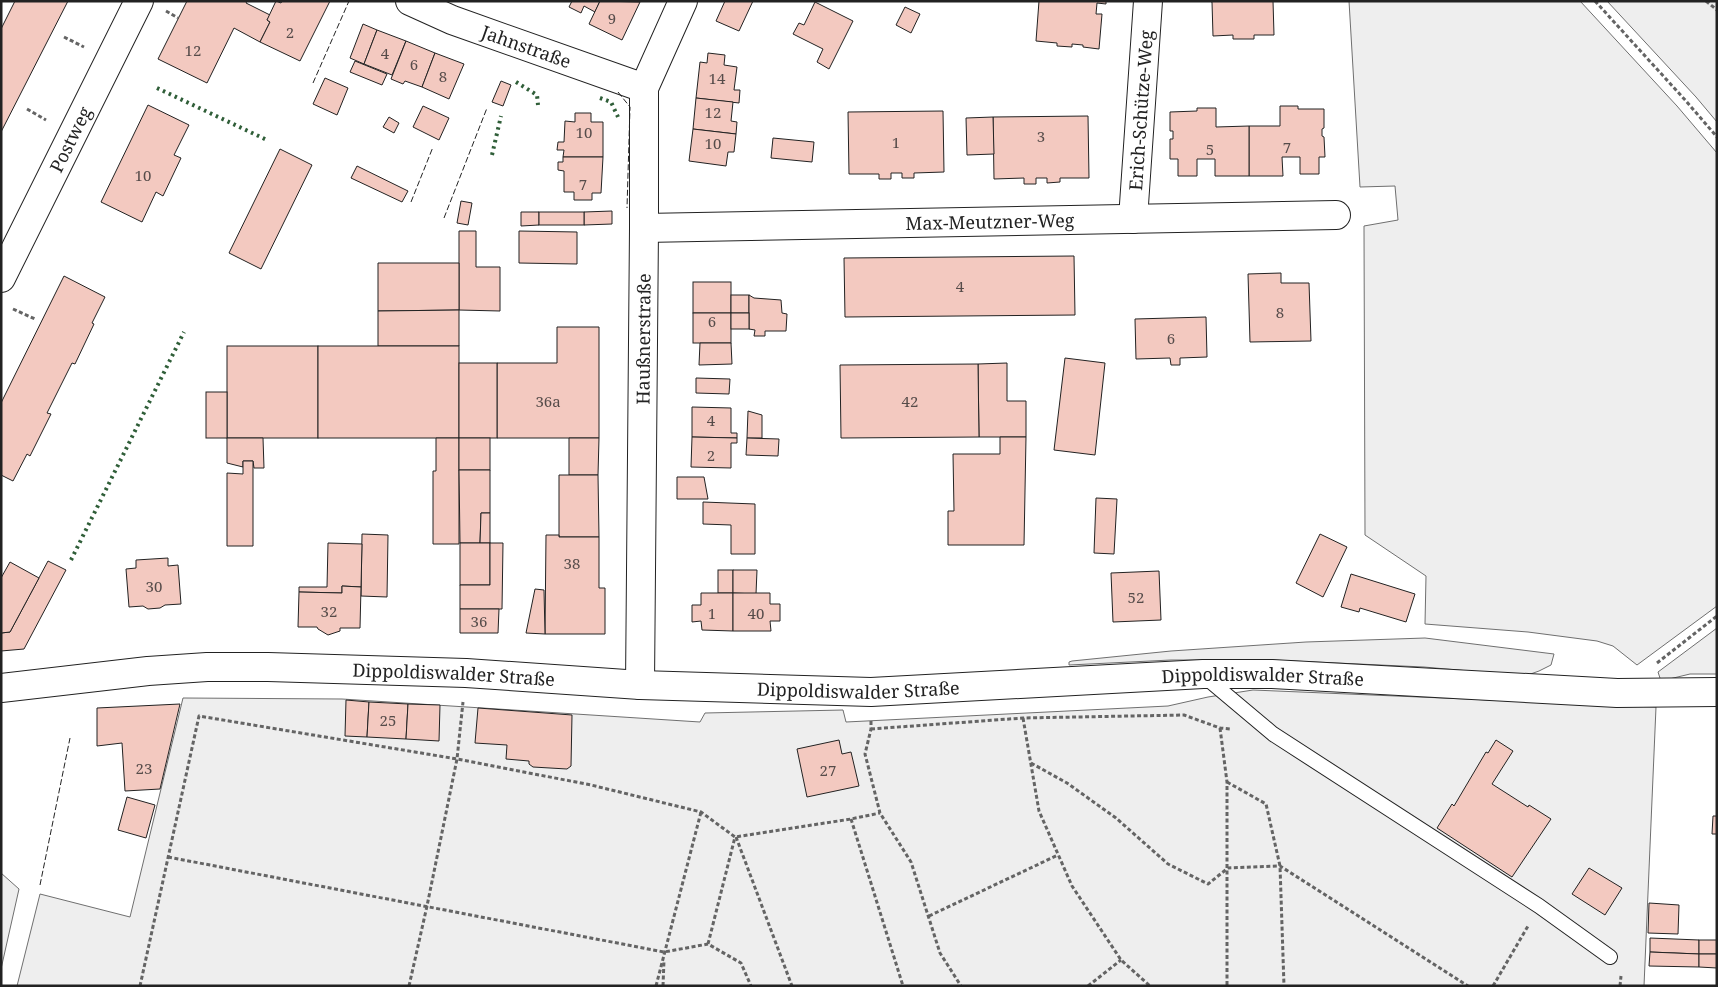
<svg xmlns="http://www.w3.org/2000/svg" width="1718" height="987" font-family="'Noto Serif',serif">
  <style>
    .green { fill: #eee; stroke: #6f6f6f }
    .building { fill: #f3c9c0; stroke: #222 }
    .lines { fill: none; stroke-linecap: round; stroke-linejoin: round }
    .service-casing { stroke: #222; stroke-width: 16 }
    .minor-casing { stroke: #222; stroke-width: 30 }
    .tertiary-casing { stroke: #222; stroke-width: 30 }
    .path { stroke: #646464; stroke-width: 3; stroke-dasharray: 4 2.5; stroke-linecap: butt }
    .service { stroke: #fff; stroke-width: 14 }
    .minor { stroke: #fff; stroke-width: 28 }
    .tertiary { stroke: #fff; stroke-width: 28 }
    .hedge { stroke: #2f5e38; stroke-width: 4; stroke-dasharray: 2.5 4; stroke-linecap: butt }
    .fence { stroke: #222; stroke-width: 1; stroke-dasharray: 6 2.5; stroke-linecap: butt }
    .labels { text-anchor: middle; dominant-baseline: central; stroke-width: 4; stroke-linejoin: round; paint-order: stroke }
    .number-label { font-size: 15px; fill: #564c4a }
    .street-label { font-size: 18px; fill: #222; stroke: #fff }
  </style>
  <rect width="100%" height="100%" fill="#fff"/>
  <!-- green -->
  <g class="green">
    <polygon points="1349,1 1580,1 1677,106 1717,153 1717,606 1637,665 1613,646 1597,641 1528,632 1425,624 1426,576 1365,535 1364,226 1398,220 1395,186 1360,187"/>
    <polygon points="1607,1 1717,1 1717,122 1696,97"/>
    <polygon points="1717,628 1717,674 1690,674 1661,681 1658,672"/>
    <polygon points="1425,638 1554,654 1551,665 1539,671 1525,676 1424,667 1271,660 1171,660 1069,665 1069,662 1072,661 1171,651 1306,642"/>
    <polygon points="1253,690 1656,707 1644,986 17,986 40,894 130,917 183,698 342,699 700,722 705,713 843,710 846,722 1168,706 1208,697"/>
    <polygon points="1,873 19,889 1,969"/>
  </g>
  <!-- building -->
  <g class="building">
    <polygon points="15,1 68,1 1,132 1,29"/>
    <polygon points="187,1 247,1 246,3 270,15 267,20 270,22 260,42 234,28 207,83 158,59"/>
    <polygon points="276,1 281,3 282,1 330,1 300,61 260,42 270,22 267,20"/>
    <polygon points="572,1 600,1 595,12 584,6 581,13 569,7"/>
    <polygon points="600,1 640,2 622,40 589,24"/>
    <polygon points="725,1 753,1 739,31 716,21"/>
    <polygon points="1039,1 1106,1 1106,4 1097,3 1096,14 1102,14 1099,49 1083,47 1083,45 1072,44 1072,47 1057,46 1057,43 1036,41"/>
    <polygon points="1209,1 1273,1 1274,35 1254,35 1254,39 1233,39 1233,35 1213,36 1212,2"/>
    <polygon points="815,2 853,21 829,69 817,62 823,49 793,34 799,23 804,25"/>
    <polygon points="905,7 920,14 911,33 896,25"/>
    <polygon points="363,24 377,30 364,64 350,58"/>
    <polygon points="377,30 406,41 392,75 364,64"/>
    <polygon points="406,41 435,53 422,87 405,81 403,84 391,79"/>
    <polygon points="435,53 464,64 449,99 422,87"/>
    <polygon points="708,53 725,55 724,65 737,67 734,90 740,90 739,103 696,98 700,62 707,63"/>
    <polygon points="355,61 387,74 382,85 350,72"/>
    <polygon points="325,78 348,88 337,115 313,104"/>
    <polygon points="501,81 511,85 503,106 492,102"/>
    <polygon points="696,98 733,102 731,121 737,122 736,134 693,129"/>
    <polygon points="148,105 189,125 174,155 181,158 163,196 156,192 142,222 101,202"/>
    <polygon points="423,106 449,118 439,140 413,127"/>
    <polygon points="1280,106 1298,106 1298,109 1324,109 1324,128 1322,129 1322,136 1324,137 1325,157 1319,157 1319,174 1300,174 1300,157 1282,157 1283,176 1249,176 1249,126 1280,126"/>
    <polygon points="1197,108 1216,108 1216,127 1249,126 1249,176 1215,176 1215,159 1197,159 1197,176 1178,176 1178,159 1170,159 1170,139 1173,139 1173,131 1170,131 1170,112 1197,111"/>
    <polygon points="943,111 944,172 914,173 914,178 902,178 902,173 891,173 891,179 879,179 879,174 849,174 848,112"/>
    <polygon points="575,113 591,113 591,122 603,122 603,157 563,157 564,150 557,150 558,142 564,142 565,121 575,122"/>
    <polygon points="1088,116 1089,178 1060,178 1060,182 1047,183 1047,178 1036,178 1036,184 1024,184 1024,178 994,179 993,117"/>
    <polygon points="389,117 399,123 394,133 383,127"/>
    <polygon points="993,117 994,154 967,155 966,118"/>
    <polygon points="693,129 736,134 734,152 728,152 726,166 689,161"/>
    <polygon points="773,138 814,142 812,162 771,158"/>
    <polygon points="280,149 312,165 261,269 229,253"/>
    <polygon points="563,157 603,157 601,193 592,193 592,200 574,200 574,192 564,192 564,171 558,170 558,162 563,162"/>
    <polygon points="357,166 408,191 402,202 351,178"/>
    <polygon points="461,201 472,203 468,225 457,223"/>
    <polygon points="612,211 612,224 584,225 584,212"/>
    <polygon points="521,212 539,212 539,225 521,226"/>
    <rect x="539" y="212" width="45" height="13"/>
    <polygon points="459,231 476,231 476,267 500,267 500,311 459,310"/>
    <polygon points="519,231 577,232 577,264 519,263"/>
    <polygon points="1074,256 1075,315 845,317 844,258"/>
    <polygon points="378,263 459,263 459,310 378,311"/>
    <polygon points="1281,273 1281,283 1309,283 1311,341 1250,342 1248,274"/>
    <polygon points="64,276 105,297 92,323 94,324 75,364 72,363 47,413 51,414 30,456 27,454 13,481 1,475 1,403"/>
    <rect x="693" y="282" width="38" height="31"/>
    <rect x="731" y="295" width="18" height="18"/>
    <polygon points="749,295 754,298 781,300 782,313 787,314 786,331 765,331 765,336 754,336 755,330 749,329"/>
    <polygon points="459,310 459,346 378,346 378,311"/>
    <rect x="693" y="313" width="38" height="30"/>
    <rect x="731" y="313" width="18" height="16"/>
    <polygon points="1206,317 1207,357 1180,358 1180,365 1171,365 1170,358 1136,359 1135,319"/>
    <polygon points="557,327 599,327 599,438 497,438 497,363 557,363"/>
    <polygon points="700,343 731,343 732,364 699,365"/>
    <rect x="227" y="346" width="91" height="92"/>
    <rect x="318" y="346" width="141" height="92"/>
    <polygon points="1065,358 1105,363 1095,455 1054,450"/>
    <rect x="459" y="363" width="38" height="75"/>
    <polygon points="1007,363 1007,401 1026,401 1026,437 979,437 978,364"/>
    <polygon points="978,364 979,437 841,438 840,365"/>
    <polygon points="696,378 730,379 729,394 696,393"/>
    <rect x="206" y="392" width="21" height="46"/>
    <polygon points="692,407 731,408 731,433 737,433 737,438 692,437"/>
    <polygon points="748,411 762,415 762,438 747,438"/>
    <polygon points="692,437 737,438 737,443 731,443 731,468 691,467"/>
    <polygon points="1000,437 1026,437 1024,545 948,545 948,511 954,511 953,454 1000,454"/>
    <polygon points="227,438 263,438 264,468 254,468 253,461 243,461 243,467 227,463"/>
    <polygon points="436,438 459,438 459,544 433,544 433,471 436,471"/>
    <rect x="459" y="438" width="31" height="32"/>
    <polygon points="569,438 599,438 598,475 569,475"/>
    <polygon points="747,438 779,439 778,456 746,455"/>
    <polygon points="243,461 253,461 253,546 227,546 227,473 243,474"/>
    <polygon points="459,470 490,470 490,513 481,513 480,543 460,543"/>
    <polygon points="559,475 598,475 599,537 559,537"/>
    <polygon points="677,477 704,477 708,499 677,499"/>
    <polygon points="1096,498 1117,499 1114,554 1094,553"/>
    <polygon points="703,502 755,504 755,554 731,554 731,525 703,524"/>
    <polygon points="481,513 490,513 490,543 480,543"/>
    <polygon points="362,534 388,535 387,597 361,596"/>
    <polygon points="1320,534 1347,547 1323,597 1296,583"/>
    <polygon points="546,535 559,535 559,537 599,537 599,588 605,588 605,634 545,634"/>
    <polygon points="328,543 362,544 361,587 342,586 342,593 299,592 299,587 327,587"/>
    <rect x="460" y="543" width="30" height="42"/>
    <polygon points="490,543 503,543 502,609 460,609 460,585 490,585"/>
    <polygon points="168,558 168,566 178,565 181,604 165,605 160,608 148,609 143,606 129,607 126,569 136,568 136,560"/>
    <polygon points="48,561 66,570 24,649 1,651 1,633 10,632"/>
    <polygon points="10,562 39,578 10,632 1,633 1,578"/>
    <rect x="718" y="570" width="15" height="23"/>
    <polygon points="733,570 757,570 756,594 733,593"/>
    <polygon points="1159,571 1161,620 1113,622 1111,573"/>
    <polygon points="1351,574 1415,594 1406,622 1360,608 1359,612 1341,607"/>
    <polygon points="342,586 361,587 360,628 340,628 340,631 328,635 318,629 317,627 298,627 299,592 342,593"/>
    <polygon points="535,589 544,590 545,634 526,633"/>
    <polygon points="701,593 733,593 733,631 702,630 701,621 692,622 692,605 701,605"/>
    <polygon points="733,593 770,593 770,604 780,604 780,621 770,621 771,631 733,631"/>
    <polygon points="460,609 499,609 498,633 460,633"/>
    <polygon points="346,700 369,702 367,737 345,736"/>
    <polygon points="369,702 408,704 406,739 367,737"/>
    <polygon points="180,704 160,789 125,791 122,743 97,746 97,708"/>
    <polygon points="408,704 440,705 439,741 406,739"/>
    <polygon points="478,708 572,715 571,766 567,769 533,767 529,764 529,761 506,759 507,745 475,743"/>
    <polygon points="839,740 842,754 851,752 859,786 807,797 797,749"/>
    <polygon points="1496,740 1513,751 1492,784 1528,807 1529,805 1551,819 1512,877 1437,828 1452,804 1454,806 1486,752 1488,753"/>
    <polygon points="127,797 155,805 146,838 118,830"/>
    <polygon points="1713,816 1717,816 1717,834 1712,834"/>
    <polygon points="1589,868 1622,888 1605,915 1572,894"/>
    <polygon points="1649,903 1679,905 1678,934 1648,933"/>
    <polygon points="1650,938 1699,940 1699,954 1650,952"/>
    <rect x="1699" y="940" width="18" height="14"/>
    <polygon points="1650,952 1699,954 1699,967 1649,966"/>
    <polygon points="1699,954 1717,954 1717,968 1699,967"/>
  </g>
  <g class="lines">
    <!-- service casing -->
    <g class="service-casing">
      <polyline id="service" points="1204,676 1273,734 1539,906 1610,957"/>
    </g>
    <!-- minor casing -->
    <g class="minor-casing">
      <g id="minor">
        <path id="s1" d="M 410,1 L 452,20 L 644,88"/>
        <path id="s2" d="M 1133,219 L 1148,1"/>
        <path id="s3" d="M 644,228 L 1336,215"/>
        <path id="s4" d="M 1,278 L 139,1"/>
        <path id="s5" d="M 640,685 L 644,228 L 644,88 L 683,1"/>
      </g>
    </g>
    <!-- tertiary casing -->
    <g class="tertiary-casing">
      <g id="tertiary">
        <path id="s6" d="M 1,688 L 148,671 L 207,667 L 268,667 L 466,673 L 640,685 L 871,692 L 1203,674 L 1272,674 L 1617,693 L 1717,692"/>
      </g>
    </g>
    <!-- path -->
    <g class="path">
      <polyline points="1595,1 1686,101 1717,137"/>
      <polyline points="1706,1 1717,10"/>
      <polyline points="166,11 178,18"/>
      <polyline points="64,37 84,47"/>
      <polyline points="27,109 46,120"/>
      <polyline points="13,309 35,319"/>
      <polyline points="1657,663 1717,616"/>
      <polyline points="1023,718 1039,811 1072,886 1121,960 1150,986"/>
      <polyline points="871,721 871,729 865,754 880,813 911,862 940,953 961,986"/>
      <polyline points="1220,728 1227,782 1227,986"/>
      <polyline points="871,729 1023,718 1184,715 1220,728 1230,729"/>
      <polyline points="1031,763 1067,783 1116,818 1168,864 1208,884 1228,868 1280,866 1468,986"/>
      <polyline points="1227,782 1266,804 1280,866 1284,986"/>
      <polyline points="851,819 903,986"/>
      <polyline points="736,837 792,986"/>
      <polyline points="168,857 664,952 708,944 741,963 751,986"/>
      <polyline points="929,916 1058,855"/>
      <polyline points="708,944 735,837"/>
      <polyline points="140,986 199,716 457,759 591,785 701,812 735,837 851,819 880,813"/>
      <polyline points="409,986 427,906 457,759 463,702"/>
      <polyline points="656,986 701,812"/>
      <polyline points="663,986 664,960"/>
      <polyline points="1088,986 1121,960"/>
      <polyline points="1493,986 1528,926"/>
      <polyline points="1620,986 1621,976"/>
    </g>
    <!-- service -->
    <use href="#service" class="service"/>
    <!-- minor -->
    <use href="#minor" class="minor"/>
    <!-- tertiary -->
    <use href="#tertiary" class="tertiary"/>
    <!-- hedge -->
    <g class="hedge">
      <polyline points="516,82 537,95 538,105"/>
      <polyline points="157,88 267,140"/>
      <polyline points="600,98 611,102 618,117"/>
      <polyline points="492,155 501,116"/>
      <polyline points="71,560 184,332"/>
    </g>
    <!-- fence -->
    <g class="fence">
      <polyline points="313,83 349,1"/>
      <polyline points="618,92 630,107 627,208"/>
      <polyline points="411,202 433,147"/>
      <polyline points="444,218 487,108"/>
      <polyline points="40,885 70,738"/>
    </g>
  </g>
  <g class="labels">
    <!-- number labels -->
    <g class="number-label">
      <text x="612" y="18">9</text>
      <text x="290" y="32">2</text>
      <text x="193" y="50">12</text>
      <text x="385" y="53">4</text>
      <text x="414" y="64">6</text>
      <text x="443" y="76">8</text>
      <text x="717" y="78">14</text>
      <text x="713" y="112">12</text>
      <text x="584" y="132">10</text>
      <text x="1041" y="136">3</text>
      <text x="896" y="142">1</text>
      <text x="713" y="143">10</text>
      <text x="1287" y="147">7</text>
      <text x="1210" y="149">5</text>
      <text x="143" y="175">10</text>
      <text x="583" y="184">7</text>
      <text x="960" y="286">4</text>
      <text x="1280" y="312">8</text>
      <text x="712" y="321">6</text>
      <text x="1171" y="338">6</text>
      <text x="548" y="401">36a</text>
      <text x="910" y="401">42</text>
      <text x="711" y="420">4</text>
      <text x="711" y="455">2</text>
      <text x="572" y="563">38</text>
      <text x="154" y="586">30</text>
      <text x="1136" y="597">52</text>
      <text x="329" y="611">32</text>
      <text x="712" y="613">1</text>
      <text x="756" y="613">40</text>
      <text x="479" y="621">36</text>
      <text x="388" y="720">25</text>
      <text x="144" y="768">23</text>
      <text x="828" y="770">27</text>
    </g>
    <!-- street labels -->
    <g class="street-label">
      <text stroke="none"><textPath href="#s1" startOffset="125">Jahnstraße</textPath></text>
      <text stroke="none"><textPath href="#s2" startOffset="109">Erich-Schütze-Weg</textPath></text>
      <text stroke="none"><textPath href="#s4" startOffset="155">Postweg</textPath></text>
      <text stroke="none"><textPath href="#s3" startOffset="346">Max-Meutzner-Weg</textPath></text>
      <text stroke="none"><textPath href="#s5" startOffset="346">Haußnerstraße</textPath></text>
      <text stroke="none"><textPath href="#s6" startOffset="454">Dippoldiswalder Straße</textPath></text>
      <text stroke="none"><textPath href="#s6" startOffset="1264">Dippoldiswalder Straße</textPath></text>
      <text stroke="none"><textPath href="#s6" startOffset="859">Dippoldiswalder Straße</textPath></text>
    </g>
  </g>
  <!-- border -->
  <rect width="1718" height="987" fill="none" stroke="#222222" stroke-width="5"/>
</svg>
